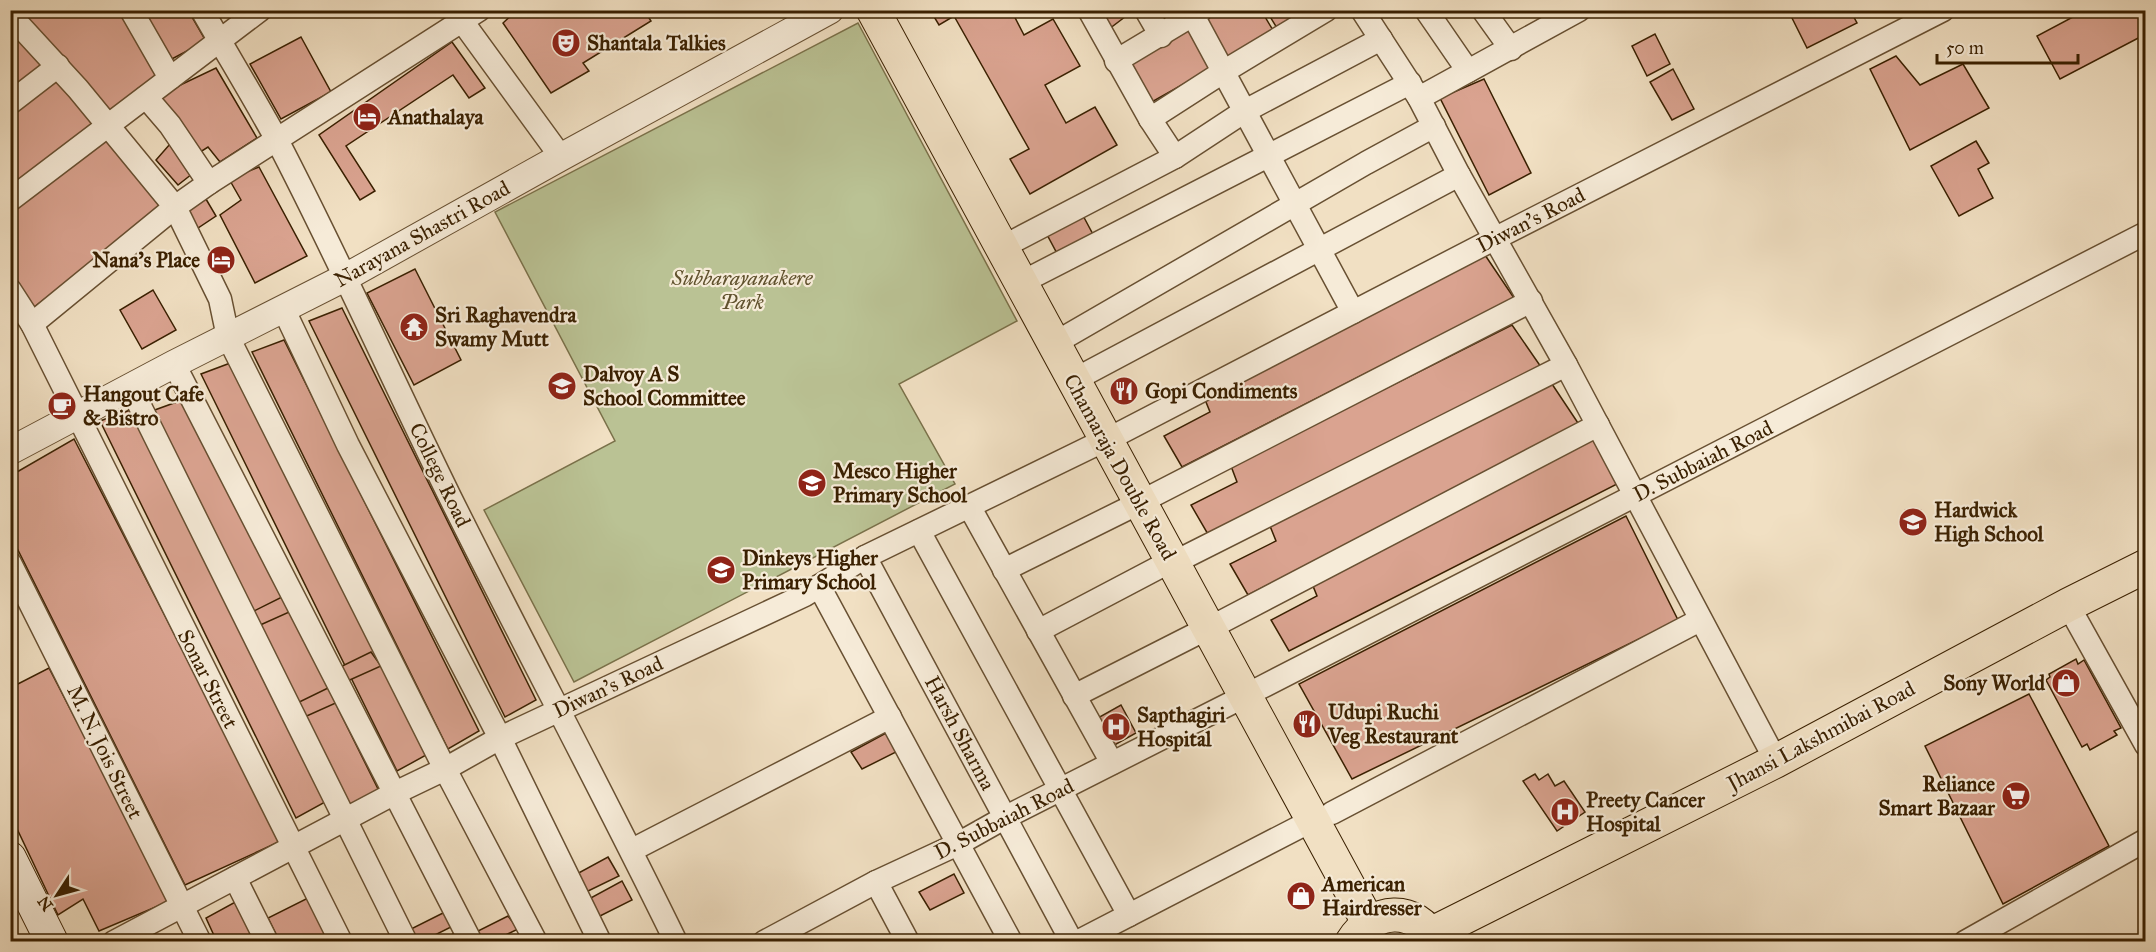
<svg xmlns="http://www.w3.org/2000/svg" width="2156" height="952" font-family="'IM FELL Great Primer',serif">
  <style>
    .green { fill: #bac294; stroke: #7a714a; stroke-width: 1.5 }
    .building { fill: #daa390; stroke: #3a2001; stroke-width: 1.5 }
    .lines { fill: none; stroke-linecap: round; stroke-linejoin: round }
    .minor-casing { stroke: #685032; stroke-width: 25 }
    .tertiary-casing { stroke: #685032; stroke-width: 29 }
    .secondary-casing { stroke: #3a2001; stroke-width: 34 }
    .primary-casing { stroke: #3a2001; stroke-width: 35 }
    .minor { stroke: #f6ebd8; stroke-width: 22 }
    .tertiary { stroke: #f6ebd8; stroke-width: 27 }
    .secondary { stroke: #f6ebd8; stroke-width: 32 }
    .primary { stroke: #f1e0c3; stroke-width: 33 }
    .labels { text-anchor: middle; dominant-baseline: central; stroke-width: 4.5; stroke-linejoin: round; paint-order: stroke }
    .poi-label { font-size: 21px; font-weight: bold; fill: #3a2001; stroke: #f6ebd8; text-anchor: start }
    .street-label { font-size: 21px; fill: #3a2001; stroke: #f6ebd8 }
    .park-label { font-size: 21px; font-style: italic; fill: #60512d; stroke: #f6ebd8 }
  </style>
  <rect width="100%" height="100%" fill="#f1e0c3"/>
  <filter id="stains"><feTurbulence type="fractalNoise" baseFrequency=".00333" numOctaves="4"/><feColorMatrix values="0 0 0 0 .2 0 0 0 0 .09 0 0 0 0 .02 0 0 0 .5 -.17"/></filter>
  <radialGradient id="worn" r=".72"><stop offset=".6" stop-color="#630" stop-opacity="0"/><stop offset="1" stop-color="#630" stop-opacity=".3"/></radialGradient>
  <!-- green -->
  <polygon class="green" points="858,23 1017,321 899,384 955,484 574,682 484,510 615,441 495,212"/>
  <!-- building -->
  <g class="building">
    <polygon points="16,10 118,10 160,76 106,117"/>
    <polygon points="138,10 188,10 206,41 170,60"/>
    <polygon points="517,10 644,10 651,21 583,63 589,71 551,93 503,23"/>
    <polygon points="930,10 1011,10 1024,35 1053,19 1080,66 1045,85 1066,123 1095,107 1117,145 1030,194 1010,159 1029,149 954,16 939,25"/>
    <polygon points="1094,10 1134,10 1109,29"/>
    <polygon points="1150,10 1174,10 1156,21"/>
    <polygon points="1211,10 1261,10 1274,32 1224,62 1198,18"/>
    <polygon points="1266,10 1317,10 1280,33"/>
    <polygon points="1788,10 1850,10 1857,23 1807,48"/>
    <polygon points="2086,10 2144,10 2146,34 2060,79 2037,36"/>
    <polygon points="1190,26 1214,67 1150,103 1127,61"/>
    <polygon points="10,28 44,66 10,95"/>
    <polygon points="1655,34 1670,64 1647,76 1632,46"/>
    <polygon points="301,37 331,92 281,119 250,64"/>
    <polygon points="452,42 485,88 469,98 453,75 346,146 375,191 360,200 319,135"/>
    <polygon points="1896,56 1920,85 1963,64 1989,108 1910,150 1870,69"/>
    <polygon points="216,68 257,138 220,162 208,147 194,156 155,97"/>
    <polygon points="1673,69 1694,109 1672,120 1650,82"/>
    <polygon points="57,74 98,127 10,194 10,107"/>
    <polygon points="1484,79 1531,173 1489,195 1440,98"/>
    <polygon points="107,134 165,206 33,308 10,275 10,208"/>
    <polygon points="1976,141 1989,163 1978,169 1993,198 1959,216 1931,166"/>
    <polygon points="170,144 197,170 178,185 156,160"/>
    <polygon points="259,167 307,256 255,283 220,215 241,200 229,179"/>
    <polygon points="203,194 216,216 198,228 183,209"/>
    <polygon points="1080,210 1096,240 1060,259 1044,229"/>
    <polygon points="1485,255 1514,298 1182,467 1164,436 1210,412 1204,397"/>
    <polygon points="415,269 461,360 414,385 367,293"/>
    <polygon points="153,290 176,330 142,349 120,310"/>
    <polygon points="342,308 536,700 505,717 309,321"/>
    <polygon points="1512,325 1541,367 1209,536 1191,505 1237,482 1231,466"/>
    <polygon points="284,340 479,731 448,749 252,352"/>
    <polygon points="233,362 428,754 397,771 201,374"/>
    <polygon points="1552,384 1580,426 1248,595 1230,564 1276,541 1270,526"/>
    <polygon points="185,399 379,791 349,808 152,411"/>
    <polygon points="133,409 327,801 296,818 100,421"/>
    <polygon points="74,439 281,841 185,885 10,534 10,476"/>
    <polygon points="1592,439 1621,482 1289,651 1271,620 1317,596 1311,581"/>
    <polygon points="1626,516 1678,620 1352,779 1299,684"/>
    <polygon points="286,595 296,609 258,626 250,613"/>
    <polygon points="371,652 381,666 343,683 334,670"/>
    <polygon points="2076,659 2078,664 2084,660 2121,728 2114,731 2117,735 2090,750 2087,744 2082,747 2046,680 2050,677 2049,674"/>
    <polygon points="49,668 170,901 99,931 83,899 58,915 10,814 10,688"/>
    <polygon points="328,688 338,702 300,719 291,706"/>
    <polygon points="2029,694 2109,846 2003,904 1925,746"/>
    <polygon points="1121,705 1136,733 1111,747 1096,719"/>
    <polygon points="886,733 896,752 862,769 851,752"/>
    <polygon points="1535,774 1539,780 1548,774 1555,786 1564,781 1585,812 1557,831 1523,781"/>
    <polygon points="608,857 619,876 584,893 573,876"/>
    <polygon points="954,874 964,893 930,910 919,892"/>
    <polygon points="622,881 632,900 598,917 587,900"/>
    <polygon points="310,897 332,942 280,942 268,918"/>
    <polygon points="239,900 261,942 217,942 206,918"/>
    <polygon points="443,913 453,926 421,942 414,942 407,931"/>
    <polygon points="508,916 518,929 491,942 477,942 472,934"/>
    <polygon points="457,932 464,942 437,942"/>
  </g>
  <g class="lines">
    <!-- minor casing -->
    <g class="minor-casing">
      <g id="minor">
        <polyline points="131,10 170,78"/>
        <path d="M 202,10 C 227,54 254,98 278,142 C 339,259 392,379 450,497 C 524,646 603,792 676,942"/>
        <polyline points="454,10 561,157"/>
        <polyline points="1089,10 1150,119 1175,157"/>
        <polyline points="1146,10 1161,36"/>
        <polyline points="1190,10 1353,312"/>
        <polyline points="1362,10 1419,98 1459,175 1566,365 1776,761"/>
        <polyline points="1426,10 1468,71"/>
        <polyline points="1483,10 1511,49"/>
        <polyline points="10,15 78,89 175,207 220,299 228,337 445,769 536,942"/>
        <polyline points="1116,61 1201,10"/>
        <polyline points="146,97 170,125 209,183"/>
        <polyline points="1419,98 1579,10"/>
        <polyline points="10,103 58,66"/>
        <polyline points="1150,119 1223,72 1326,10"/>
        <polyline points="10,200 260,10"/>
        <polyline points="1014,241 1175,157 1245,111 1381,39"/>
        <polyline points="1034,276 1410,83"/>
        <polyline points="10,290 32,324 341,942"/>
        <polyline points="283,308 348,445 500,738 600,942"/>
        <polyline points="32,324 175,207 209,183 479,10"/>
        <polyline points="1067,336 1366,163 1434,126"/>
        <polyline points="174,364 471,942"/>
        <polyline points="1087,373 1459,175"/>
        <polyline points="131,388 406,942"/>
        <polyline points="1120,433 1494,239 1943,10"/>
        <polyline points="1154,495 1531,301"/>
        <polyline points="969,506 1112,763"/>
        <polyline points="919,531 1129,915"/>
        <polyline points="1187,556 1566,365"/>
        <polyline points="865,557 1072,942"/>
        <polyline points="10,563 200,942"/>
        <polyline points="1004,570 1139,503"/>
        <polyline points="819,586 1011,942"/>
        <polyline points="2068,605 2146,745"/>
        <polyline points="1223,621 1598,425"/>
        <polyline points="1038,631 1171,561"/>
        <polyline points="1260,688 2146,233"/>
        <polyline points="1074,696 1208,628"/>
        <polyline points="1332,813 1700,620"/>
        <polyline points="632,850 890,717"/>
        <polyline points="235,878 267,942"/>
        <polyline points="876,882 908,942"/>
        <polyline points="114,942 395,793 445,769 500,738 805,595 865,557 1105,440"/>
        <polyline points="764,942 876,882 958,844 1006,817 1245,696"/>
        <polyline points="1077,942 1313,820"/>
        <polyline points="1965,942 2146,840"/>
      </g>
    </g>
    <!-- tertiary casing -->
    <g class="tertiary-casing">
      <polyline id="tertiary" points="10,451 174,364 346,277 561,157 830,10"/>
    </g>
    <!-- secondary casing -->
    <g class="secondary-casing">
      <polyline id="secondary" points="10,858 52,942"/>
    </g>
    <!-- primary casing -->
    <g class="primary-casing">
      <g id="primary">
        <polyline points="873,10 1368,922"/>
        <polyline points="1431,934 1776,761 2068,605 2146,566"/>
        <path d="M 1352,942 C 1373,908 1415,904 1435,942"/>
      </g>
    </g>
    <!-- minor -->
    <use href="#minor" class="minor"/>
    <!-- tertiary -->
    <use href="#tertiary" class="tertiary"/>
    <!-- secondary -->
    <use href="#secondary" class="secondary"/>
    <!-- primary -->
    <use href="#primary" class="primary"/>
  </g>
  <!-- icons -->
  <defs>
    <g id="theatre-disc" transform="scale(1.5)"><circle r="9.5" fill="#8f2418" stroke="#f6ebd8"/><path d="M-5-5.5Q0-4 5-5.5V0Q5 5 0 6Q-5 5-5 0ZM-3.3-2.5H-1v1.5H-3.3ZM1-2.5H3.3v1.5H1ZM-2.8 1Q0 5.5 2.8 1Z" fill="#fff"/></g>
    <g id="hotel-disc" transform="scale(1.5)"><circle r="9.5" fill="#8f2418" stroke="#f6ebd8"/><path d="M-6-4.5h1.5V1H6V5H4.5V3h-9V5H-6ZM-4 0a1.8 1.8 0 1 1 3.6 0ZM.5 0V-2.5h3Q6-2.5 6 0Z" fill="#fff"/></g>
    <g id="temple-disc" transform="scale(1.5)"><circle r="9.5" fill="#8f2418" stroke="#f6ebd8"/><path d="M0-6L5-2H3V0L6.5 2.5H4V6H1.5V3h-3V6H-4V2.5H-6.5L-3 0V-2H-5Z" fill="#fff"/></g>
    <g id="school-disc" transform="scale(1.5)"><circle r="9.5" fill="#8f2418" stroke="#f6ebd8"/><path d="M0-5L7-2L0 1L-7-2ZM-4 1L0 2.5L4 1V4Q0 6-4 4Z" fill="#fff"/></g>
    <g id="restaurant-disc" transform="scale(1.5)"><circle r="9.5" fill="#8f2418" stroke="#f6ebd8"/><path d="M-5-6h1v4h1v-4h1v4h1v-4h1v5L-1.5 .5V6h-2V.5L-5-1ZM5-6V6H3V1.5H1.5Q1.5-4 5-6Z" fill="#fff"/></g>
    <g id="cafe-disc" transform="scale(1.5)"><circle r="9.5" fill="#8f2418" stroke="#f6ebd8"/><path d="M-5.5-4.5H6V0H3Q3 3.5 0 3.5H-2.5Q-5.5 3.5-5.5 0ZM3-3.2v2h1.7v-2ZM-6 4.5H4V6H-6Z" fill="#fff"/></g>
    <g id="shop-disc" transform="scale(1.5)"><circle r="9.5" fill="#8f2418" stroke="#f6ebd8"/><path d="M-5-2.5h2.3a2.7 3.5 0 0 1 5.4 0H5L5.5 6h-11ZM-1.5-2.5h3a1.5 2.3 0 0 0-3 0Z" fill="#fff"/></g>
    <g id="hospital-disc" transform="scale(1.5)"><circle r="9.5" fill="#8f2418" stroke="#f6ebd8"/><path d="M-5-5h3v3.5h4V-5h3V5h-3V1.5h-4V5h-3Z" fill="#fff"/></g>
    <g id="supermarket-disc" transform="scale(1.5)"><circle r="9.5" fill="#8f2418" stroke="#f6ebd8"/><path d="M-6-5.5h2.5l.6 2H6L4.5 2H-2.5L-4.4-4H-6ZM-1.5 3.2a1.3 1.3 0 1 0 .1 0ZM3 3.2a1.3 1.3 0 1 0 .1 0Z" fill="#fff"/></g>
  </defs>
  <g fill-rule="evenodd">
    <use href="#theatre-disc" x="566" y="43"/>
    <use href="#hotel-disc" x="367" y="117"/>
    <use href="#hotel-disc" x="221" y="260"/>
    <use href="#temple-disc" x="414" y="327"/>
    <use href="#school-disc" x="562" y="386"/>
    <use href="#restaurant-disc" x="1124" y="391"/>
    <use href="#cafe-disc" x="62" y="406"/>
    <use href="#school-disc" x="812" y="483"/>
    <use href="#school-disc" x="1913" y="522"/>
    <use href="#school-disc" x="721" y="570"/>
    <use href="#shop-disc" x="2066" y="683"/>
    <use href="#restaurant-disc" x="1307" y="724"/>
    <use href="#hospital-disc" x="1116" y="727"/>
    <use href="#supermarket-disc" x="2016" y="796"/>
    <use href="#hospital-disc" x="1565" y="812"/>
    <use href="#shop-disc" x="1301" y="896"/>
  </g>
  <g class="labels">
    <!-- poi labels -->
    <g class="poi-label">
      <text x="587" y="43">Shantala Talkies</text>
      <text x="388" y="117">Anathalaya</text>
      <text x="200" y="260" text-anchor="end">Nana's Place</text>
      <text x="435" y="315">Sri Raghavendra<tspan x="435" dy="24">Swamy Mutt</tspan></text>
      <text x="583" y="374">Dalvoy A S<tspan x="583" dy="24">School Committee</tspan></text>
      <text x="1145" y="391">Gopi Condiments</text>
      <text x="83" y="394">Hangout Cafe<tspan x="83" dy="24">&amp; Bistro</tspan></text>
      <text x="833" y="471">Mesco Higher<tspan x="833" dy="24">Primary School</tspan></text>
      <text x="1934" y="510">Hardwick<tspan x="1934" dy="24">High School</tspan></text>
      <text x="742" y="558">Dinkeys Higher<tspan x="742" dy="24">Primary School</tspan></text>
      <text x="2045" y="683" text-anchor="end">Sony World</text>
      <text x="1328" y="712">Udupi Ruchi<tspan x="1328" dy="24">Veg Restaurant</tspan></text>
      <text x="1137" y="715">Sapthagiri<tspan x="1137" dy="24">Hospital</tspan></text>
      <text x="1995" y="784" text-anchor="end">Reliance<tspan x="1995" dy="24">Smart Bazaar</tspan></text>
      <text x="1586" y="800">Preety Cancer<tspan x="1586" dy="24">Hospital</tspan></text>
      <text x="1322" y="884">American<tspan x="1322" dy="24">Hairdresser</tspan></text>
    </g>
    <!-- street labels -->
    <g class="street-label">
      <text transform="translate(1531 220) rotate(-27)">Diwan's Road</text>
      <text transform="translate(422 234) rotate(-29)">Narayana Shastri Road</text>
      <text transform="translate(1703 461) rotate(-27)">D. Subbaiah Road</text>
      <text transform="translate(1120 467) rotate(61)">Chamaraja Double Road</text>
      <text transform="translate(440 475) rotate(64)">College Road</text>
      <text transform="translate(208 679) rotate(63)">Sonar Street</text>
      <text transform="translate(608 687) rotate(-25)">Diwan's Road</text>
      <text transform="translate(960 733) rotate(62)">Harsh Sharma</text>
      <text transform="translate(1821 736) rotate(-28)">Jhansi Lakshmibai Road</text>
      <text transform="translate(105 752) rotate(64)">M. N. Jois Street</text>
      <text transform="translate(1004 819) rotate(-27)">D. Subbaiah Road</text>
    </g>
    <!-- park labels -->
    <g class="park-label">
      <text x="742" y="278">Subbarayanakere<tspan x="742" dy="24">Park</tspan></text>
    </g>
  </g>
  <!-- margin -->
  <rect width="2156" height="952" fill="none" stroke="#f1e0c3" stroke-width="36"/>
  <rect x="12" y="12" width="2132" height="928" fill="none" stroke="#3a2001" stroke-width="3"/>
  <rect x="18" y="18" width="2120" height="916" fill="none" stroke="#3a2001" stroke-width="1.5"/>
  <!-- north arrow -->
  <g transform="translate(57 895) rotate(234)" stroke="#f6ebd8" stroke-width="4.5" paint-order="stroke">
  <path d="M0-4.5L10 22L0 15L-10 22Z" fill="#3a2001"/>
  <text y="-9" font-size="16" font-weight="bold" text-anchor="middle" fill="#3a2001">N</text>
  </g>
  <!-- scale -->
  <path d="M1937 54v9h141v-9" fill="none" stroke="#3a2001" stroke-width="3"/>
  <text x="1946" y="54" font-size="18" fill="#3a2001" stroke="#f6ebd8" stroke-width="4.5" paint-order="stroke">50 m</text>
  <rect width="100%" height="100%" filter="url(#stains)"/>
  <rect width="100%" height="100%" fill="url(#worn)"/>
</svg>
